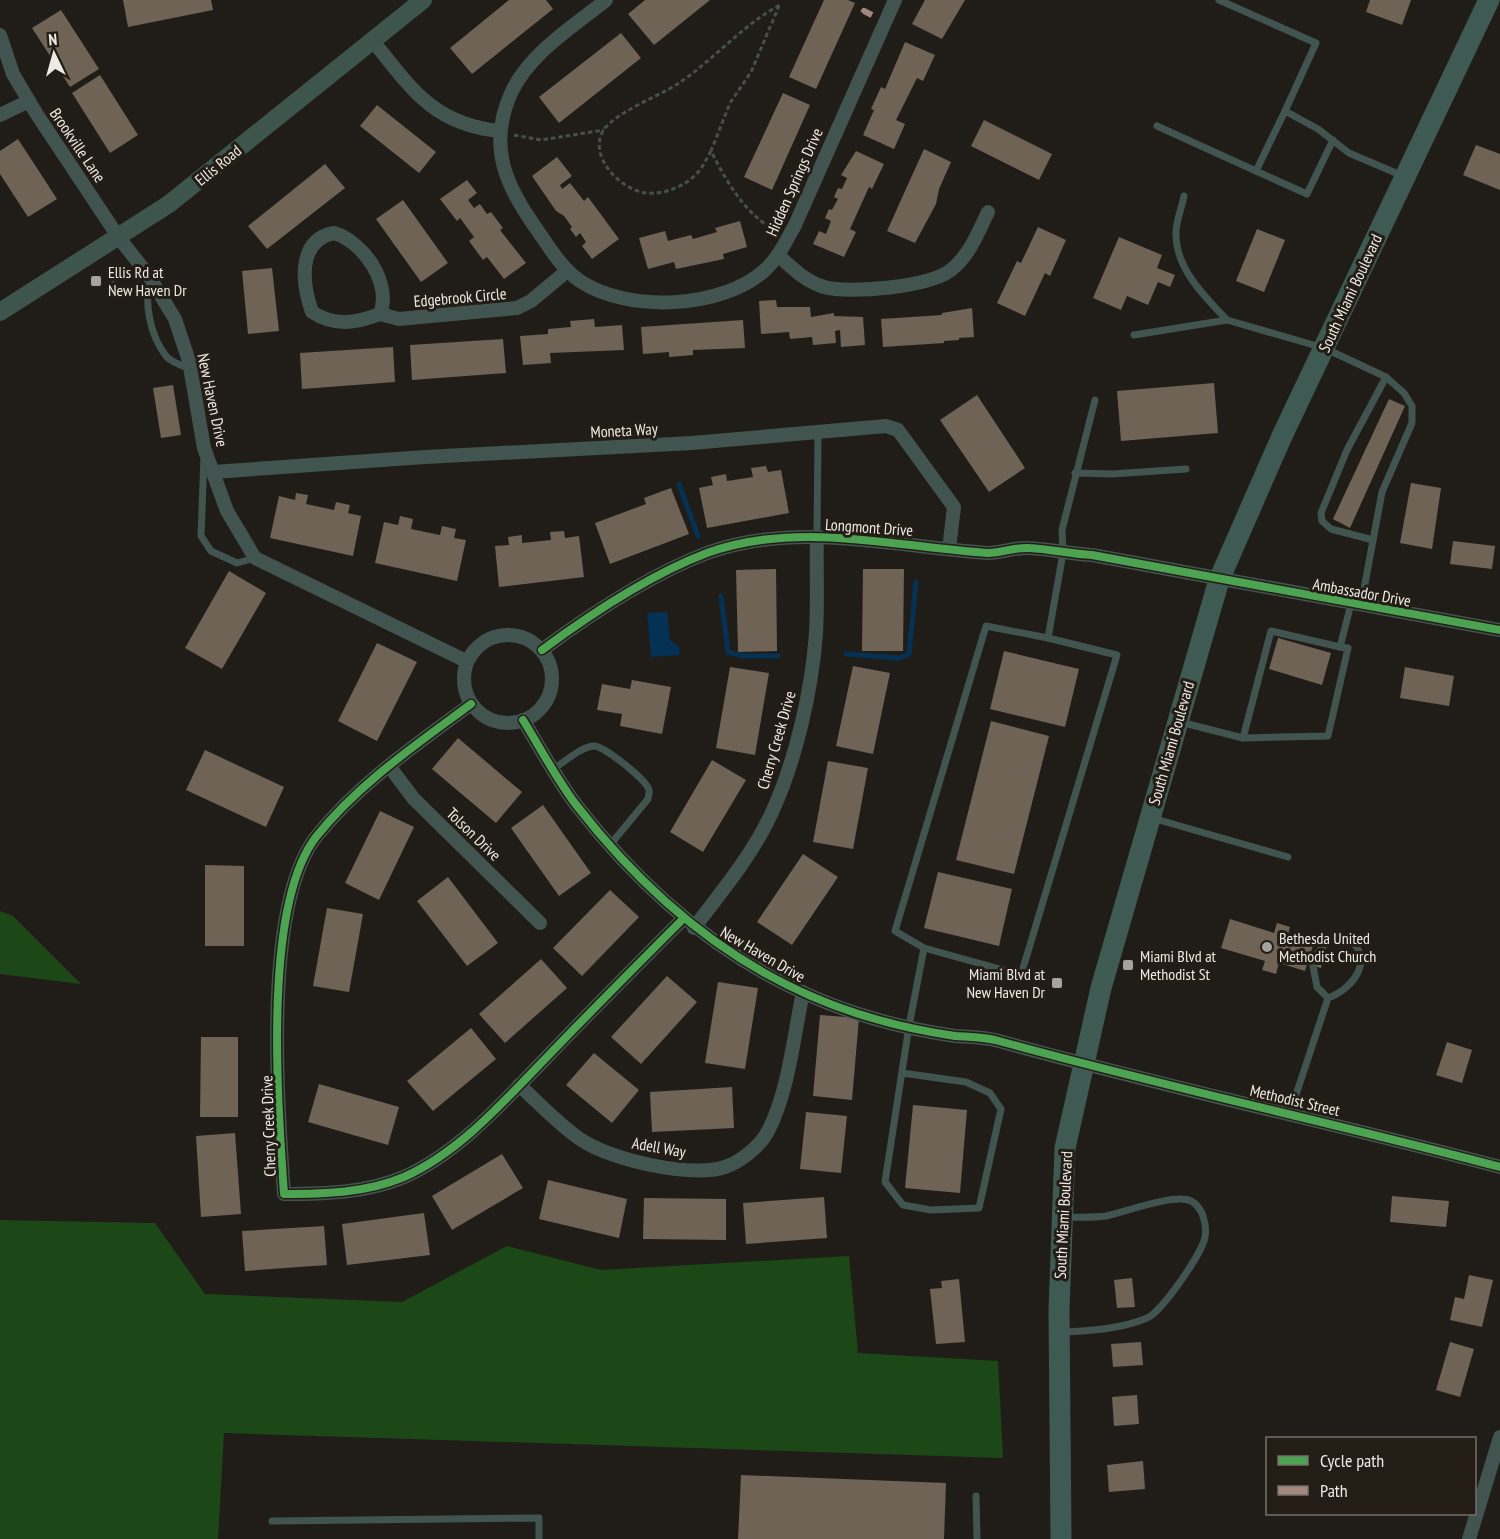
<svg xmlns="http://www.w3.org/2000/svg" width="1500" height="1539" font-family="'PT Sans Narrow',sans-serif">
  <style>
    .green { fill: #1c4716 }
    .water { fill: #043154 }
    .lines { fill: none; stroke-linecap: round; stroke-linejoin: round }
    .stream { stroke: #043154; stroke-width: 5 }
    .building { fill: #6e6354 }
    .path { stroke: #45504c; stroke-width: 3; stroke-dasharray: 4.5 3; stroke-linecap: butt }
    .lane { stroke: #41544f; stroke-width: 7 }
    .street { stroke: #41544f; stroke-width: 14 }
    .secondary { stroke: #3e554e; stroke-width: 18 }
    .primary { stroke: #3f5a52; stroke-width: 21 }
    .quiet { stroke: #a5887d; stroke-width: 6; stroke-dasharray: 12 6; stroke-linecap: butt }
    .cycleway-casing { stroke: #231d16; stroke-width: 11 }
    .cycleway { stroke: #4ca352; stroke-width: 8 }
    .poi-dot { fill: #a6a39e; stroke: #231d16; stroke-width: 2 }
    .labels { text-anchor: middle; dominant-baseline: central; stroke-width: 6; stroke-linejoin: round; paint-order: stroke }
    .street-label { font-size: 16px; fill: #eeebe6; stroke: #231d16 }
    .poi-label { font-size: 16px; fill: #eeebe6; stroke: #231d16; text-anchor: start }
  </style>
  <rect width="100%" height="100%" fill="#201d19"/>
  <!-- green -->
  <g class="green">
    <polygon points="0,911 13,916 81,984 0,974"/>
    <polygon points="0,1220 155,1223 205,1294 402,1302 507,1246 601,1270 849,1256 858,1353 998,1361 1003,1458 224,1433 218,1539 0,1539"/>
  </g>
  <!-- water -->
  <polygon class="water" points="667,612 670,640 679,647 680,655 651,657 647,613"/>
  <g class="lines">
    <!-- stream -->
    <g class="stream">
      <polyline points="679,484 698,536"/>
      <polyline points="721,596 728,652 743,656 778,656"/>
      <polyline points="846,654 899,658 909,654 916,582"/>
    </g>
  </g>
  <!-- building -->
  <g class="building">
    <polygon points="123,0 211,0 213,10 128,27"/>
    <polygon points="509,0 546,0 553,9 472,74 450,48"/>
    <polygon points="645,0 710,0 654,45 628,14"/>
    <polygon points="824,0 848,0 855,3 816,89 789,77"/>
    <polygon points="925,0 965,0 942,39 912,24"/>
    <polygon points="1370,0 1411,0 1402,25 1366,12"/>
    <polygon points="61,10 99,69 70,87 32,28"/>
    <polygon points="621,33 641,58 559,123 539,97"/>
    <polygon points="905,42 935,55 923,81 917,78 896,120 905,124 894,149 863,135 874,110 871,109 881,87 885,89"/>
    <polygon points="100,75 138,135 110,153 72,93"/>
    <polygon points="783,93 810,105 772,190 744,177"/>
    <polygon points="377,105 436,152 419,173 360,126"/>
    <polygon points="984,120 1052,154 1039,180 971,146"/>
    <polygon points="18,139 57,199 28,217 0,174 0,151"/>
    <polygon points="1476,145 1500,154 1500,190 1463,175"/>
    <polygon points="924,149 951,162 939,189 936,204 915,243 887,231"/>
    <polygon points="856,151 884,164 872,189 869,187 850,229 856,232 844,257 813,244 819,231 826,234 831,221 825,218 829,209 832,210 838,199 834,197 838,188 842,189 847,178 841,175"/>
    <polygon points="557,157 572,176 560,185 562,189 570,183 584,201 588,197 619,239 592,259 582,246 586,242 580,233 576,237 570,229 572,227 564,216 556,211 532,176"/>
    <polygon points="325,164 345,188 267,249 248,226"/>
    <polygon points="467,180 477,193 468,200 474,208 480,204 487,214 491,212 503,228 500,230 526,263 504,279 487,257 483,260 469,241 474,237 460,218 457,221 440,199"/>
    <polygon points="403,200 448,263 421,282 376,219"/>
    <polygon points="740,221 747,247 723,254 724,259 676,269 674,262 648,269 639,238 665,231 668,241 691,235 693,239 717,232 715,228"/>
    <polygon points="1038,227 1066,240 1050,276 1045,273 1025,316 997,303 1017,261 1021,263"/>
    <polygon points="1257,229 1285,240 1264,292 1236,281"/>
    <polygon points="1119,237 1162,255 1157,268 1175,275 1170,287 1158,282 1148,305 1127,296 1121,310 1093,298"/>
    <polygon points="272,268 279,331 248,334 242,271"/>
    <polygon points="776,300 777,307 810,307 811,317 834,313 834,316 863,317 865,345 841,347 840,330 835,331 836,343 813,345 812,337 790,339 789,332 761,334 759,301"/>
    <polygon points="972,308 974,337 959,338 959,340 944,341 944,343 883,347 881,319 942,315 942,313"/>
    <polygon points="594,319 595,327 622,325 624,350 550,353 551,363 523,365 520,336 548,334 548,329 571,327 570,321"/>
    <polygon points="743,320 745,348 693,350 693,355 669,357 669,352 643,354 641,327"/>
    <polygon points="503,339 506,373 412,380 410,345"/>
    <polygon points="393,347 395,382 302,389 300,353"/>
    <polygon points="1214,383 1218,433 1121,441 1117,391"/>
    <polygon points="173,385 181,435 161,438 153,388"/>
    <polygon points="977,395 1025,468 989,492 940,420"/>
    <polygon points="1389,399 1405,406 1350,528 1333,519"/>
    <polygon points="766,466 768,472 781,470 789,513 707,528 699,488 713,485 711,477 726,474 727,481 753,477 751,468"/>
    <polygon points="1411,483 1441,488 1432,549 1400,543"/>
    <polygon points="671,488 689,534 610,564 595,523 646,504 644,498"/>
    <polygon points="296,493 308,495 306,504 334,510 336,502 350,505 348,513 361,516 353,556 270,538 279,496 295,500"/>
    <polygon points="400,516 413,519 411,529 440,535 442,526 456,529 454,538 466,540 457,581 375,563 384,522 398,525"/>
    <polygon points="564,531 565,538 579,536 584,577 499,587 495,546 509,545 508,537 522,535 522,543 551,540 550,532"/>
    <polygon points="1453,541 1495,546 1492,569 1450,564"/>
    <polygon points="776,569 777,651 738,652 736,570"/>
    <polygon points="863,569 904,569 903,651 862,651"/>
    <polygon points="229,571 266,593 222,669 185,648"/>
    <polygon points="1278,638 1331,653 1322,685 1269,669"/>
    <polygon points="377,643 417,662 377,741 338,721"/>
    <polygon points="1004,651 1079,669 1065,727 990,709"/>
    <polygon points="853,666 890,673 873,754 836,746"/>
    <polygon points="730,667 769,673 755,755 716,748"/>
    <polygon points="1405,667 1454,676 1449,706 1400,698"/>
    <polygon points="632,680 671,687 662,734 620,726 622,714 597,710 602,684 630,689"/>
    <polygon points="991,721 1049,736 1014,874 956,860"/>
    <polygon points="458,738 522,792 496,823 432,769"/>
    <polygon points="205,750 284,787 266,827 186,790"/>
    <polygon points="712,760 746,780 703,852 670,832"/>
    <polygon points="828,761 868,768 853,849 813,842"/>
    <polygon points="543,805 591,873 559,896 511,828"/>
    <polygon points="380,811 414,827 379,900 345,883"/>
    <polygon points="803,854 838,877 792,945 757,922"/>
    <polygon points="205,865 244,866 244,946 205,946"/>
    <polygon points="938,872 1012,889 999,946 924,928"/>
    <polygon points="448,877 498,943 467,966 417,901"/>
    <polygon points="610,890 639,917 582,976 553,948"/>
    <polygon points="327,908 363,914 349,992 313,986"/>
    <polygon points="1230,919 1274,933 1277,923 1290,927 1287,938 1313,945 1311,952 1324,956 1321,968 1307,964 1305,971 1279,963 1276,974 1262,970 1265,961 1221,948"/>
    <polygon points="541,959 567,988 505,1043 479,1014"/>
    <polygon points="667,976 697,1002 641,1064 611,1037"/>
    <polygon points="718,982 758,988 745,1069 705,1063"/>
    <polygon points="820,1015 859,1018 852,1100 813,1096"/>
    <polygon points="471,1028 496,1059 433,1111 407,1081"/>
    <polygon points="201,1037 238,1037 238,1117 200,1117"/>
    <polygon points="1447,1042 1472,1050 1462,1083 1436,1075"/>
    <polygon points="594,1053 639,1090 612,1123 566,1085"/>
    <polygon points="319,1084 399,1107 388,1145 308,1122"/>
    <polygon points="732,1087 734,1128 652,1132 650,1092"/>
    <polygon points="913,1105 967,1110 960,1193 905,1188"/>
    <polygon points="806,1112 847,1116 841,1173 800,1169"/>
    <polygon points="235,1133 241,1214 201,1217 196,1136"/>
    <polygon points="502,1154 523,1188 452,1230 432,1196"/>
    <polygon points="548,1180 627,1199 619,1238 539,1219"/>
    <polygon points="1392,1196 1449,1201 1446,1227 1390,1222"/>
    <polygon points="824,1197 827,1238 746,1244 743,1203"/>
    <polygon points="644,1198 726,1199 726,1240 643,1239"/>
    <polygon points="424,1213 430,1255 347,1265 342,1224"/>
    <polygon points="324,1226 327,1265 245,1271 242,1231"/>
    <polygon points="1469,1275 1493,1280 1482,1327 1450,1320 1455,1297 1464,1299"/>
    <polygon points="1132,1278 1135,1307 1117,1308 1114,1280"/>
    <polygon points="959,1279 965,1342 936,1344 930,1289 942,1288 941,1281"/>
    <polygon points="1141,1342 1143,1365 1113,1367 1111,1344"/>
    <polygon points="1450,1342 1474,1349 1460,1397 1436,1390"/>
    <polygon points="1137,1395 1139,1424 1114,1426 1112,1397"/>
    <polygon points="1143,1461 1145,1489 1109,1492 1107,1465"/>
    <polygon points="741,1475 946,1483 944,1539 738,1539"/>
  </g>
  <g class="lines">
    <!-- path -->
    <g class="path">
      <polyline points="514,135 541,140 604,130"/>
      <path d="M 711,151 C 707,158 704,165 699,171 C 688,185 665,195 646,193 C 621,190 588,157 603,131 C 614,113 657,97 676,85 C 713,61 741,26 780,5"/>
      <path d="M 777,231 C 746,216 726,181 711,151 L 730,103 L 751,72 L 779,6"/>
      <polyline points="111,284 129,272"/>
    </g>
    <!-- lane -->
    <g class="lane">
      <polyline points="1219,0 1316,43 1285,111"/>
      <polyline points="1157,126 1256,171 1285,111 1318,129 1349,153 1403,176"/>
      <polyline points="1256,171 1307,194 1333,140"/>
      <path d="M 1184,196 C 1182,207 1176,221 1176,233 C 1175,268 1205,297 1227,320"/>
      <path d="M 149,278 C 145,303 149,334 166,356 C 170,362 183,366 191,369"/>
      <polyline points="1134,335 1227,320 1324,348 1386,377 1404,393 1412,406 1412,423 1382,492 1361,605"/>
      <polyline points="204,457 201,536 211,551 237,563 255,558"/>
      <polyline points="1075,473 1112,474 1186,469"/>
      <polyline points="817,537 818,433"/>
      <polyline points="1373,540 1331,529 1322,521 1321,513 1347,450 1386,377"/>
      <polyline points="1180,722 1243,738 1328,736 1348,648 1340,647"/>
      <polyline points="1243,738 1271,631 1340,647 1351,604"/>
      <path d="M 553,769 C 565,762 580,747 594,746 C 604,746 647,780 649,790 C 650,793 648,796 648,799 L 610,845"/>
      <polyline points="1152,818 1288,857"/>
      <polyline points="924,948 1021,975 1117,655 1048,638"/>
      <polyline points="1313,966 1317,987 1328,998"/>
      <polyline points="902,1073 966,1082 990,1093 1001,1109 979,1208 931,1210 903,1205 885,1182 909,1026 924,948 895,931 986,626 1048,638 1063,553 1062,530 1095,400"/>
      <path d="M 1290,1113 L 1328,998 C 1356,988 1377,954 1344,937 L 1329,939 L 1317,954"/>
      <path d="M 1062,1332 C 1089,1331 1121,1329 1147,1318 C 1161,1313 1203,1252 1205,1237 C 1207,1225 1203,1207 1191,1201 C 1175,1193 1125,1212 1106,1216 C 1093,1218 1079,1217 1065,1217"/>
      <polyline points="976,1496 977,1539"/>
      <polyline points="272,1521 539,1518 539,1539"/>
    </g>
    <!-- street -->
    <g class="street">
      <path d="M 606,0 C 574,26 531,52 512,91 C 485,149 508,189 542,237 C 553,253 564,270 580,281 C 628,313 722,309 765,270 C 779,257 786,241 795,225 L 895,0"/>
      <polyline points="0,35 13,74 36,113 119,238 149,276 175,319 189,361 204,448 227,511 255,558 466,661"/>
      <path d="M 373,41 C 412,90 434,124 499,131"/>
      <polyline points="0,115 29,101"/>
      <path d="M 334,233 C 364,242 392,284 380,314 C 356,323 335,327 312,312 C 302,284 297,240 334,233 Z"/>
      <path d="M 778,255 C 792,268 805,281 824,287 C 850,294 929,287 951,270 C 969,256 978,233 988,212"/>
      <polyline points="380,314 399,319 517,308 531,301 567,271"/>
      <polyline points="213,472 425,457 692,443 886,426 898,430 954,507 949,549"/>
      <circle cx="508" cy="679" r="44"/>
      <path d="M 542,650 C 592,613 649,575 707,553 C 799,520 895,547 988,553 C 1002,553 1015,547 1029,548 C 1050,549 1071,554 1092,555 L 1500,630"/>
      <path d="M 471,704 C 417,744 358,784 316,837 C 262,907 278,1106 284,1194 C 324,1194 366,1193 404,1177 C 460,1152 504,1101 546,1058 C 591,1011 637,965 683,919"/>
      <path d="M 523,720 C 541,749 557,780 577,806 C 654,905 750,983 872,1018 C 898,1026 928,1032 955,1036 C 969,1037 985,1037 999,1041 C 1165,1087 1334,1123 1500,1167"/>
      <polyline points="389,766 414,799 540,923"/>
      <path d="M 694,928 C 722,891 754,853 773,810 C 796,759 812,690 816,633 C 818,601 816,569 817,537"/>
      <path d="M 519,1085 C 539,1103 558,1124 580,1139 C 610,1160 690,1178 725,1167 C 740,1162 759,1147 767,1133 C 788,1095 794,1035 803,992"/>
      <polyline points="1469,1539 1500,1437"/>
    </g>
    <!-- secondary -->
    <polyline class="secondary" points="0,312 169,204 423,0"/>
    <!-- primary -->
    <polyline class="primary" points="1061,1539 1059,1310 1065,1148 1101,988 1219,580 1282,436 1489,0"/>
    <!-- quiet -->
    <polyline class="quiet" points="863,13 864,11 872,15"/>
    <!-- cycleway casing -->
    <g class="cycleway-casing">
      <g id="cycleway">
        <path d="M 542,650 C 592,613 649,575 707,553 C 799,520 895,547 988,553 C 1002,553 1015,547 1029,548 C 1050,549 1071,554 1092,555 L 1500,630"/>
        <path d="M 471,704 C 417,744 358,784 316,837 C 262,907 278,1106 284,1194 C 324,1194 366,1193 404,1177 C 460,1152 504,1101 546,1058 C 591,1011 637,965 683,919"/>
        <path d="M 523,720 C 541,749 557,780 577,806 C 654,905 750,983 872,1018 C 898,1026 928,1032 955,1036 C 969,1037 985,1037 999,1041 C 1165,1087 1334,1123 1500,1167"/>
      </g>
    </g>
    <!-- cycleway -->
    <use href="#cycleway" class="cycleway"/>
  </g>
  <!-- markers -->
  <g class="poi-dot">
    <rect x="90" y="275" width="12" height="12" rx="3"/>
    <circle cx="1267" cy="947" r="6"/>
    <rect x="1122" y="959" width="12" height="12" rx="3"/>
    <rect x="1051" y="977" width="12" height="12" rx="3"/>
  </g>
  <g class="labels">
    <!-- street labels -->
    <g class="street-label">
      <text transform="translate(78 145) rotate(56)">Brookville Lane</text>
      <text transform="translate(218 165) rotate(-39)">Ellis Road</text>
      <text transform="translate(794 182) rotate(-66)">Hidden Springs Drive</text>
      <text transform="translate(1350 293) rotate(-65)">South Miami Boulevard</text>
      <text transform="translate(460 297) rotate(-5)">Edgebrook Circle</text>
      <text transform="translate(213 400) rotate(78)">New Haven Drive</text>
      <text transform="translate(624 430) rotate(-3)">Moneta Way</text>
      <text transform="translate(869 527) rotate(4)">Longmont Drive</text>
      <text transform="translate(1362 592) rotate(10)">Ambassador Drive</text>
      <text transform="translate(776 740) rotate(-74)">Cherry Creek Drive</text>
      <text transform="translate(1171 743) rotate(-74)">South Miami Boulevard</text>
      <text transform="translate(474 834) rotate(44)">Tolson Drive</text>
      <text transform="translate(763 954) rotate(30)">New Haven Drive</text>
      <text transform="translate(1295 1100) rotate(13)">Methodist Street</text>
      <text transform="translate(268 1126) rotate(-92)">Cherry Creek Drive</text>
      <text transform="translate(659 1147) rotate(10)">Adell Way</text>
      <text transform="translate(1063 1215) rotate(-87)">South Miami Boulevard</text>
    </g>
    <!-- poi labels -->
    <g class="poi-label">
      <text x="108" y="272">Ellis Rd at<tspan x="108" dy="18">New Haven Dr</tspan></text>
      <text x="1279" y="938">Bethesda United<tspan x="1279" dy="18">Methodist Church</tspan></text>
      <text x="1140" y="956">Miami Blvd at<tspan x="1140" dy="18">Methodist St</tspan></text>
      <text x="1045" y="974" text-anchor="end">Miami Blvd at<tspan x="1045" dy="18">New Haven Dr</tspan></text>
    </g>
  </g>
  <!-- legend -->
  <rect x="1266" y="1437" width="210" height="78" fill="#231d16" stroke="#746f69" stroke-width="1.5"/>
  <rect x="1278" y="1456" width="30" height="9" fill="#4ca352" stroke="#746f69" stroke-width="1.5"/>
  <text x="1320" y="1467" font-size="18" fill="#eeebe6">Cycle path</text>
  <rect x="1278" y="1486" width="30" height="9" fill="#a5887d" stroke="#746f69" stroke-width="1.5"/>
  <text x="1320" y="1497" font-size="18" fill="#eeebe6">Path</text>
  <!-- north arrow -->
  <g transform="translate(54 54) rotate(355)" stroke="#231d16" stroke-width="4.5" paint-order="stroke">
  <path d="M0-4.5L10 22L0 15L-10 22Z" fill="#eeebe6"/>
  <text y="-9" font-size="16" font-weight="bold" text-anchor="middle" fill="#eeebe6">N</text>
  </g>
</svg>
